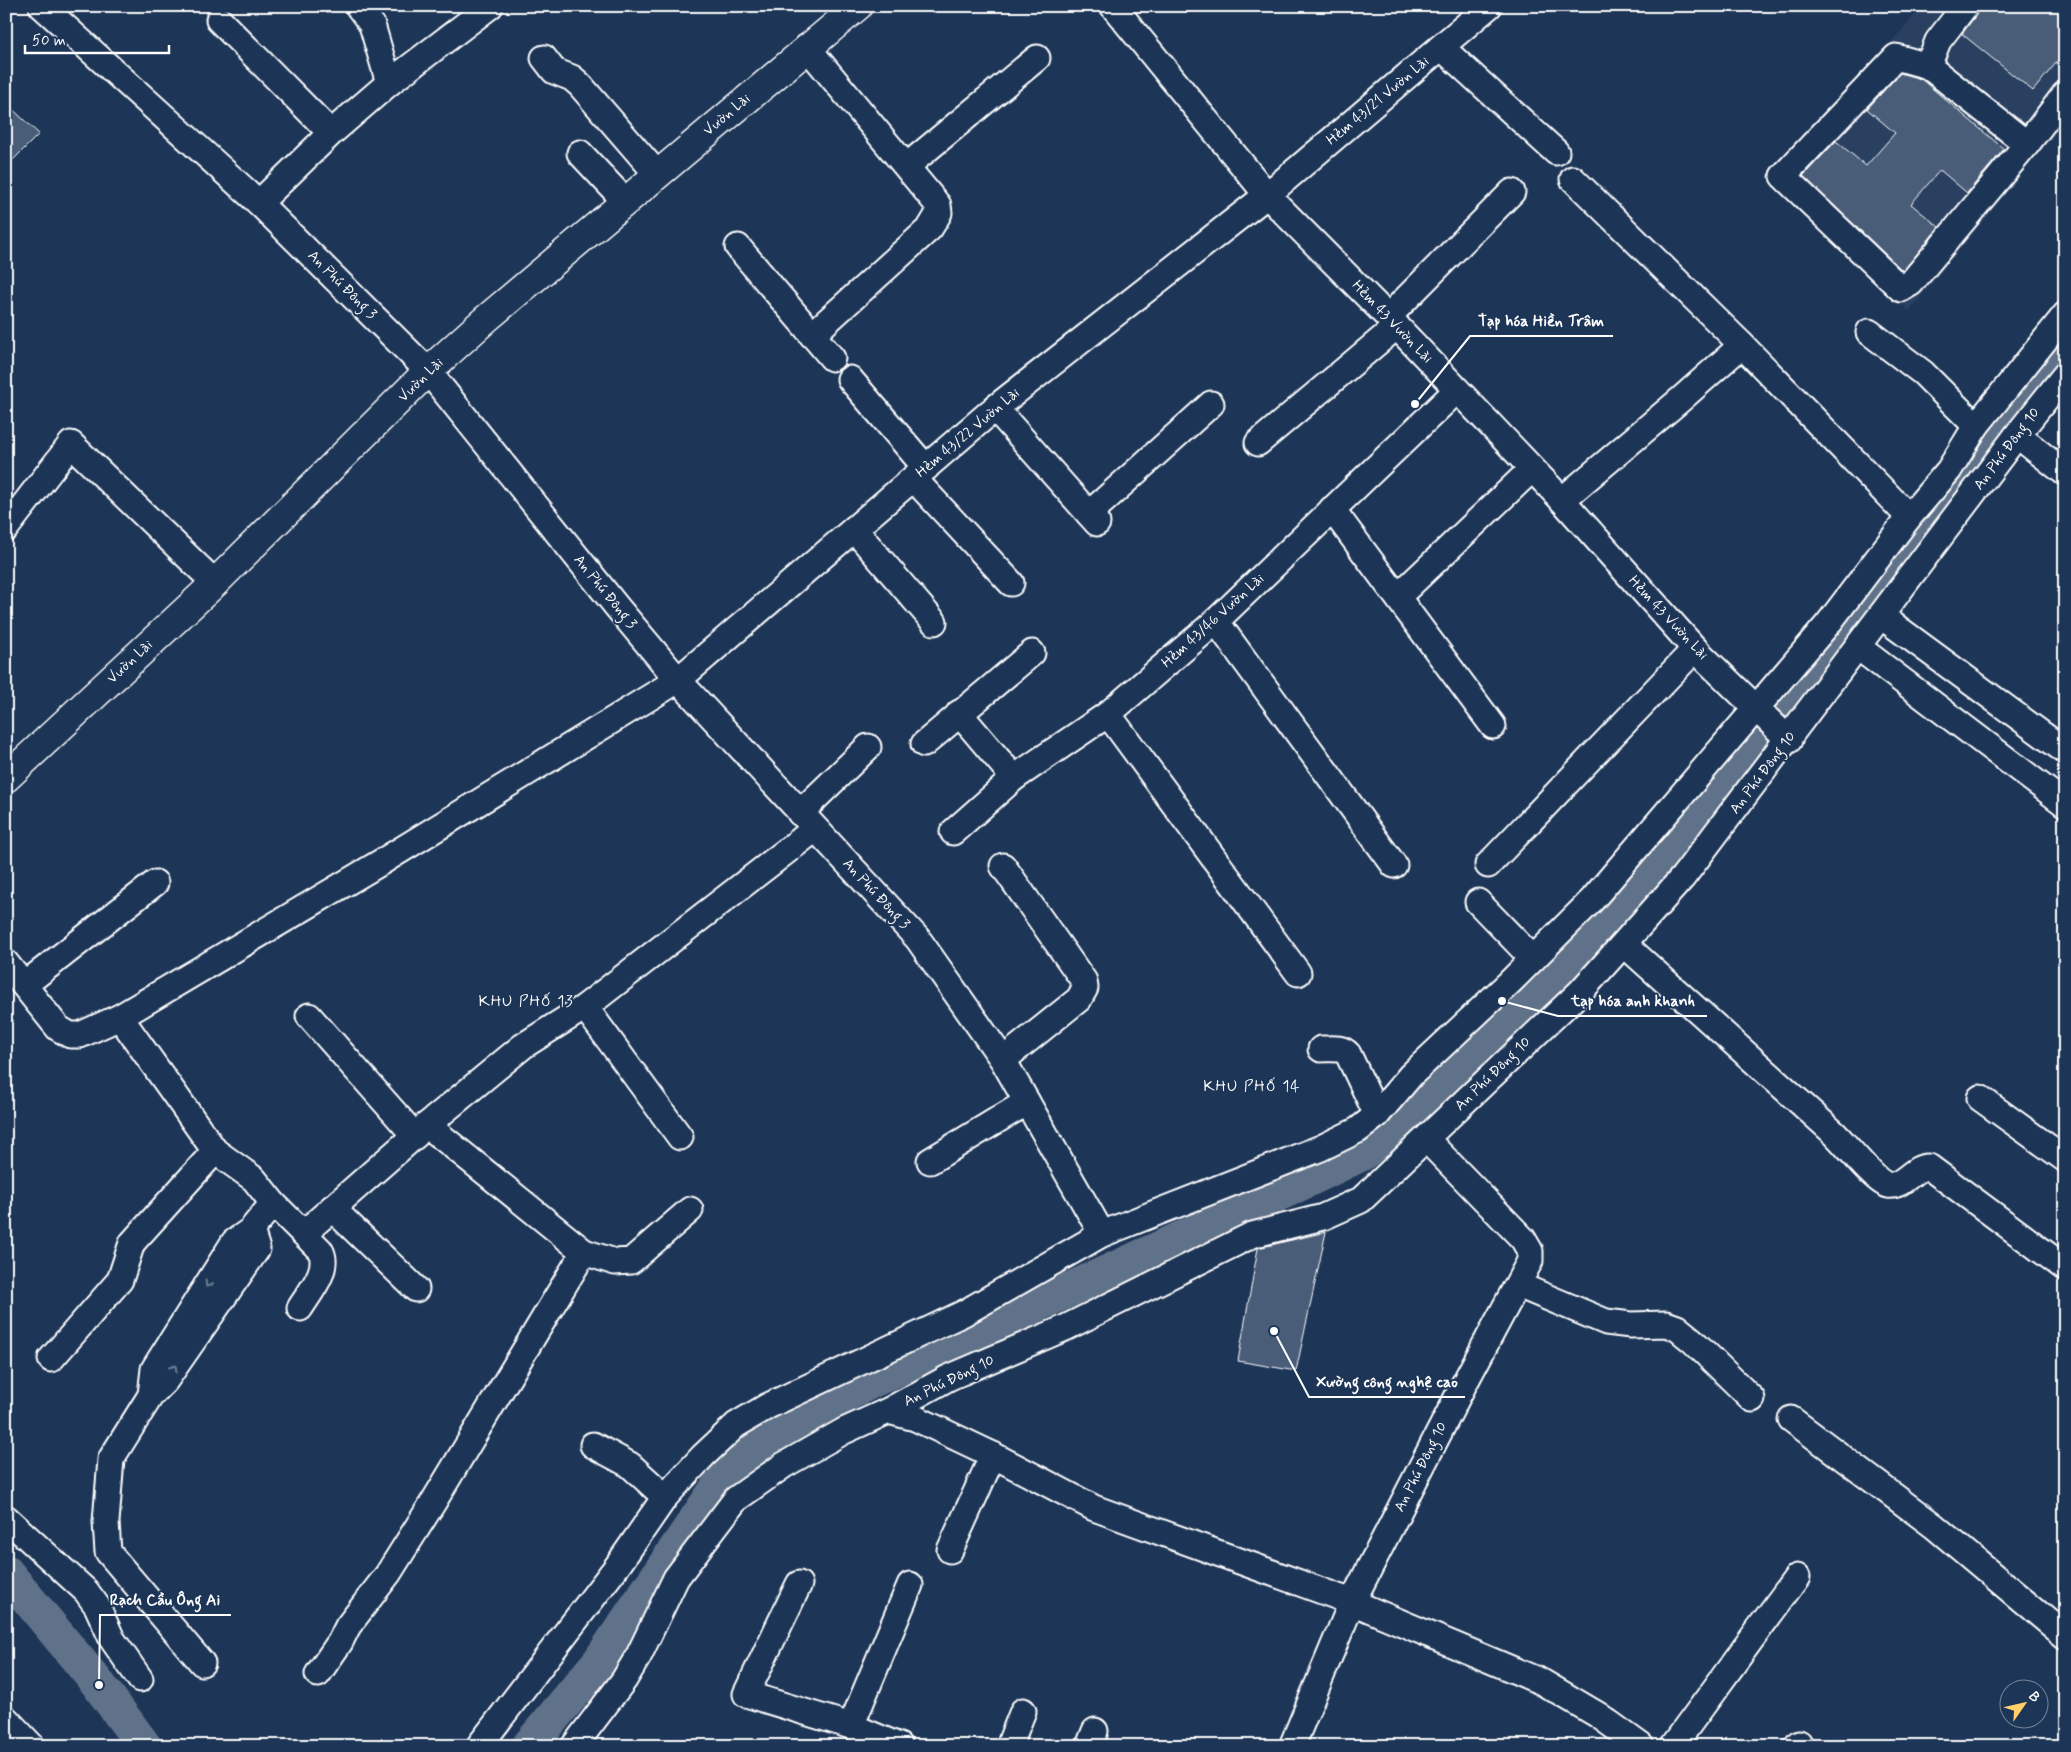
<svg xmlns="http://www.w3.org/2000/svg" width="2071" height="1752" font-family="Mynerve,sans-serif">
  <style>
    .built { fill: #2a4161 }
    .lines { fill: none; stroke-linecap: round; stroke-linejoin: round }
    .river { stroke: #617289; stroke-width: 35 }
    .building { fill: #4a5d79; stroke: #fff }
    .minor-casing { stroke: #fff; stroke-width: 29 }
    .major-casing { stroke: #fff; stroke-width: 31 }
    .minor { stroke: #1d3557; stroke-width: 25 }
    .major { stroke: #1d3557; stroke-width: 28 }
    .oneway { stroke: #6c7c92 }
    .labels { text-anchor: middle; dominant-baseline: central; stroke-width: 4; stroke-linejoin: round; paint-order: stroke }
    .street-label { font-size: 15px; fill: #fff; stroke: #1d3557 }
    .neighbourhood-label { font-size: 16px; letter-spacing: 1px; fill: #fff; stroke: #1d3557 }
    .leader { fill: none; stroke: #fff; stroke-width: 2 }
    .callout-dot { fill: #fff; stroke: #1d3557; stroke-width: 2 }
    .callout-label { font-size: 16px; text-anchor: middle; font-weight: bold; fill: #fff; stroke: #1d3557; stroke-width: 4; stroke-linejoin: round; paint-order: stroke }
  </style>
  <rect width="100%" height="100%" fill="#1d3557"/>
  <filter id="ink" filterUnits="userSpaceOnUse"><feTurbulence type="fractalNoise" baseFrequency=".02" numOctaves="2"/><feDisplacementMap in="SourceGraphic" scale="10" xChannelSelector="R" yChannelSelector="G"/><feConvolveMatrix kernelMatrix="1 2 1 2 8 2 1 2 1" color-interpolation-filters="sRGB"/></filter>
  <g filter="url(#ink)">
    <!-- built -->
    <polygon class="built" points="1923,6 2065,6 2065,122 1909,311 1770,179"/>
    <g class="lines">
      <!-- river -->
      <g class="river">
        <polyline points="6,1572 99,1685 144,1746"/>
        <polyline points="529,1746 599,1662 727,1474 776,1433 875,1379 1289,1189 1361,1154 1422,1109 1499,1034 1578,952 1683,837 2065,346"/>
      </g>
    </g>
    <!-- building -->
    <g class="building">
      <polygon points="1979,6 2065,6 2065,52 2033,91 1962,34 1976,15"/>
      <polygon points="1900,73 1921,79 2004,149 1967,193 1940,170 1911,204 1939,227 1903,271 1803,176 1836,141 1866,166 1895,133 1867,109"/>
      <polygon points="6,103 39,134 6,167"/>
      <polygon points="1326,1232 1296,1371 1238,1361 1258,1248"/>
    </g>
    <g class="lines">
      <!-- minor casing -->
      <g class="minor-casing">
        <g id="minor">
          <polyline points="42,6 259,203 428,371 617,607 678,680 918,939 1003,1060 1102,1234"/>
          <polyline points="358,6 372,25 389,83"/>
          <polyline points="1113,6 1267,195 1388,317 1562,500 1695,649 1789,740"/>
          <polyline points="219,20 331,133"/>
          <polyline points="807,47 938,205 939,213 930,228 812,335"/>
          <polyline points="1441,47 1556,152"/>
          <polyline points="544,58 554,71 572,78 580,85 657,174"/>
          <polyline points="1928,66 1938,41 1965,6"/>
          <polyline points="2027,144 1911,283 1901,289 1783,176 1896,57 1928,66 2027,144 2065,94"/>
          <polyline points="580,153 625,201"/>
          <polyline points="907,166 1037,58"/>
          <polyline points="1573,179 1742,345 1909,517"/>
          <polyline points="259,203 331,133 389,83 490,6"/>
          <polyline points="738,247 832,358"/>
          <polyline points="1388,317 1512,192"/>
          <polyline points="1869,332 1923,373 1976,426 2065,315"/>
          <polyline points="850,379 926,468"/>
          <polyline points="995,408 1097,523"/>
          <polyline points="2017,435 2065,473"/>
          <polyline points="1258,443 1397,326"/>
          <polyline points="914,479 1011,583"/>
          <polyline points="1562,500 1680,400 1742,345"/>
          <polyline points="1332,509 1493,726"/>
          <polyline points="1089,514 1211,404"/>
          <polyline points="6,528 71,444 215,583"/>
          <polyline points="854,529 934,622"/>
          <polyline points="1407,588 1532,469"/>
          <polyline points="1881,616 2065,751"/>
          <polyline points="1216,621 1394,865"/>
          <polyline points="1858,647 2065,804"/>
          <polyline points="959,713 1014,778"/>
          <polyline points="1108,714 1298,973"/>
          <polyline points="924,744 1032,653"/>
          <polyline points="800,813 868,747"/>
          <polyline points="953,832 1014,778 1108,714 1216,621 1457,390"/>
          <polyline points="1488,865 1695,649"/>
          <polyline points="1003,866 1084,981 1085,988 1079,999 1003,1060"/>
          <polyline points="1478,902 1533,959"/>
          <path d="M 1624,944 C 1694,1007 1764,1070 1834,1133 C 1845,1143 1876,1183 1888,1185 C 1903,1188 1914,1165 1929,1167 L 2065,1268"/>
          <polyline points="6,963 58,1028 70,1035 80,1035 120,1017 383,861 678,680 995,408 1267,195 1489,6"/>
          <polyline points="24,985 155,883"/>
          <polyline points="585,1007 680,1137"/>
          <polyline points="309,1016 415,1136"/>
          <polyline points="120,1017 215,1151 254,1179 273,1203 251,1230 234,1242 154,1369 151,1395 165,1381 257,1249 251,1230"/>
          <path d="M 1321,1049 C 1331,1049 1342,1047 1348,1054 L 1377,1115"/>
          <polyline points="1980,1098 2065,1159"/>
          <polyline points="930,1161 1027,1102"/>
          <path d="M 273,1203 L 320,1250 C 331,1268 310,1292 300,1308"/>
          <polyline points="332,1208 416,1289"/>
          <polyline points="304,1233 427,1125 523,1046 585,1007 815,829"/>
          <polyline points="584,1252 615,1262 631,1261 690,1210"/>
          <polyline points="1518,1285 1606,1322 1631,1325 1666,1324 1677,1328 1693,1341 1752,1399"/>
          <polyline points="51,1359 120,1280 132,1243 215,1151"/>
          <polyline points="151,1395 111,1459 106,1522 108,1552 202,1663"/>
          <polyline points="888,1411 915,1418 993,1455 1094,1508 1352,1602 1542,1682 1598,1715 1641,1746"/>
          <polyline points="1791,1419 1934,1526 2065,1636"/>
          <polyline points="593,1445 630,1465 665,1497"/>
          <polyline points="6,1518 86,1591 97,1606 112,1639 140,1679"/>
          <polyline points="950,1550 993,1455"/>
          <polyline points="799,1584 746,1694 851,1726 899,1746"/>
          <polyline points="318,1674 340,1642 348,1626 388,1574 434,1501 584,1252 427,1125"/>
          <polyline points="6,1719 32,1746"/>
          <polyline points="851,1726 910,1585"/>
          <polyline points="479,1746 618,1565 665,1497 703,1456 736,1425 768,1406 964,1313 1102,1234 1321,1148 1358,1130 1377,1115 1411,1075 1509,983 1592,900 1828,624 1909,517 1949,470 1976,426"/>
          <polyline points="574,1746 624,1680 639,1655 676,1578 736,1499 784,1465 844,1431 888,1411 948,1378 1065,1328 1252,1235 1323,1217 1361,1200 1581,991 1683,877 2017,435 2065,375"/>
          <polyline points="1009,1746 1023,1711"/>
          <polyline points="1089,1746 1095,1731"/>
          <polyline points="1292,1746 1352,1602 1463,1386 1530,1261 1530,1251 1523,1239 1426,1139"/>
          <polyline points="1673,1746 1797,1577"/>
          <polyline points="1797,1746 1799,1743"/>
        </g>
      </g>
      <!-- major casing -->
      <g class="major-casing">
        <polyline id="major" points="6,778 215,583 428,371 486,319 858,6"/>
      </g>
      <!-- minor -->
      <use href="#minor" class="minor"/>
      <!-- major -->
      <use href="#major" class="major"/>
    </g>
    <!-- one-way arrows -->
    <defs><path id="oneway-chevron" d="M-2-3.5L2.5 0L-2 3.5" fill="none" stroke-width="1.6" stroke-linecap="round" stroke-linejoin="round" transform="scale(1.25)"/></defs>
    <g class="oneway">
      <use href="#oneway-chevron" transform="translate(208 1284) rotate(122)"/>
      <use href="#oneway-chevron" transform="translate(174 1368) rotate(-55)"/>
    </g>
  </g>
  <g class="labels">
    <!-- street labels -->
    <g class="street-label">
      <text transform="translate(1378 101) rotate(-40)">Hẻm 43/21 Vườn Lài</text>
      <text transform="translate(727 115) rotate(-40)">Vườn Lài</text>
      <text transform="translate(342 285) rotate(45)">An Phú Đông 3</text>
      <text transform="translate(1392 322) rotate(46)">Hẻm 43 Vườn Lài</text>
      <text transform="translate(421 380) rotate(-44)">Vườn Lài</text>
      <text transform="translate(968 433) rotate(-40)">Hẻm 43/22 Vườn Lài</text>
      <text transform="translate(2007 449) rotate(-53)">An Phú Đông 10</text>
      <text transform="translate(605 592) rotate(51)">An Phú Đông 3</text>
      <text transform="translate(1668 618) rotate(47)">Hẻm 43 Vườn Lài</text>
      <text transform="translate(1213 621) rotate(-42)">Hẻm 43/46 Vườn Lài</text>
      <text transform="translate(130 662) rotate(-43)">Vườn Lài</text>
      <text transform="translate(1763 773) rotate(-53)">An Phú Đông 10</text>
      <text transform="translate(876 894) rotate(47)">An Phú Đông 3</text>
      <text transform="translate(1493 1074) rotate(-44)">An Phú Đông 10</text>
      <text transform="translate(949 1381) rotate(-26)">An Phú Đông 10</text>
      <text transform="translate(1421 1467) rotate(-63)">An Phú Đông 10</text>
    </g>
    <!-- neighbourhood labels -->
    <g class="neighbourhood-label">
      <text x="526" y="1001">KHU PHỐ 13</text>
      <text x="1252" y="1086">KHU PHỐ 14</text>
    </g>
  </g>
  <!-- callouts -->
  <path class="leader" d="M1415 404L1470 336H1613M1502 1001L1558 1016H1707M1274 1331L1309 1397H1465M99 1685L100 1615H231"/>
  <g class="callout-dot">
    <circle cx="1415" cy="404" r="5"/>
    <circle cx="1502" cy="1001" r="5"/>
    <circle cx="1274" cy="1331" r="5"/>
    <circle cx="99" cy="1685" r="5"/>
  </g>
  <g class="callout-label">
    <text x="1541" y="326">Tạp hóa Hiền Trâm</text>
    <text x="1633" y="1006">tạp hóa anh khanh</text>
    <text x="1387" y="1387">Xường công nghệ cao</text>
    <text x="165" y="1605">Rạch Cầu Ông Ai</text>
  </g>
  <!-- margin -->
  <rect width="2071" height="1752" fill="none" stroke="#1d3557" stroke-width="25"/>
  <rect x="12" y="12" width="2046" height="1727" fill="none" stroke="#fff" stroke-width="2" filter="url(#ink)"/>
  <!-- north arrow -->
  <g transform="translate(2024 1704) rotate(56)"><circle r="24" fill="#1d3557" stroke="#77869a"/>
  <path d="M0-4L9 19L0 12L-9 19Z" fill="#ffd166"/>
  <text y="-8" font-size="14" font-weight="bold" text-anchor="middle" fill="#ffffff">B</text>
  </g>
  <!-- scale -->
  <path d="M25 45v8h144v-8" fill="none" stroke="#ffffff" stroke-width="2.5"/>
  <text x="32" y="45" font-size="15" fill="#ffffff" stroke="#1d3557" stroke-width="4" paint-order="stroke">50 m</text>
</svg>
